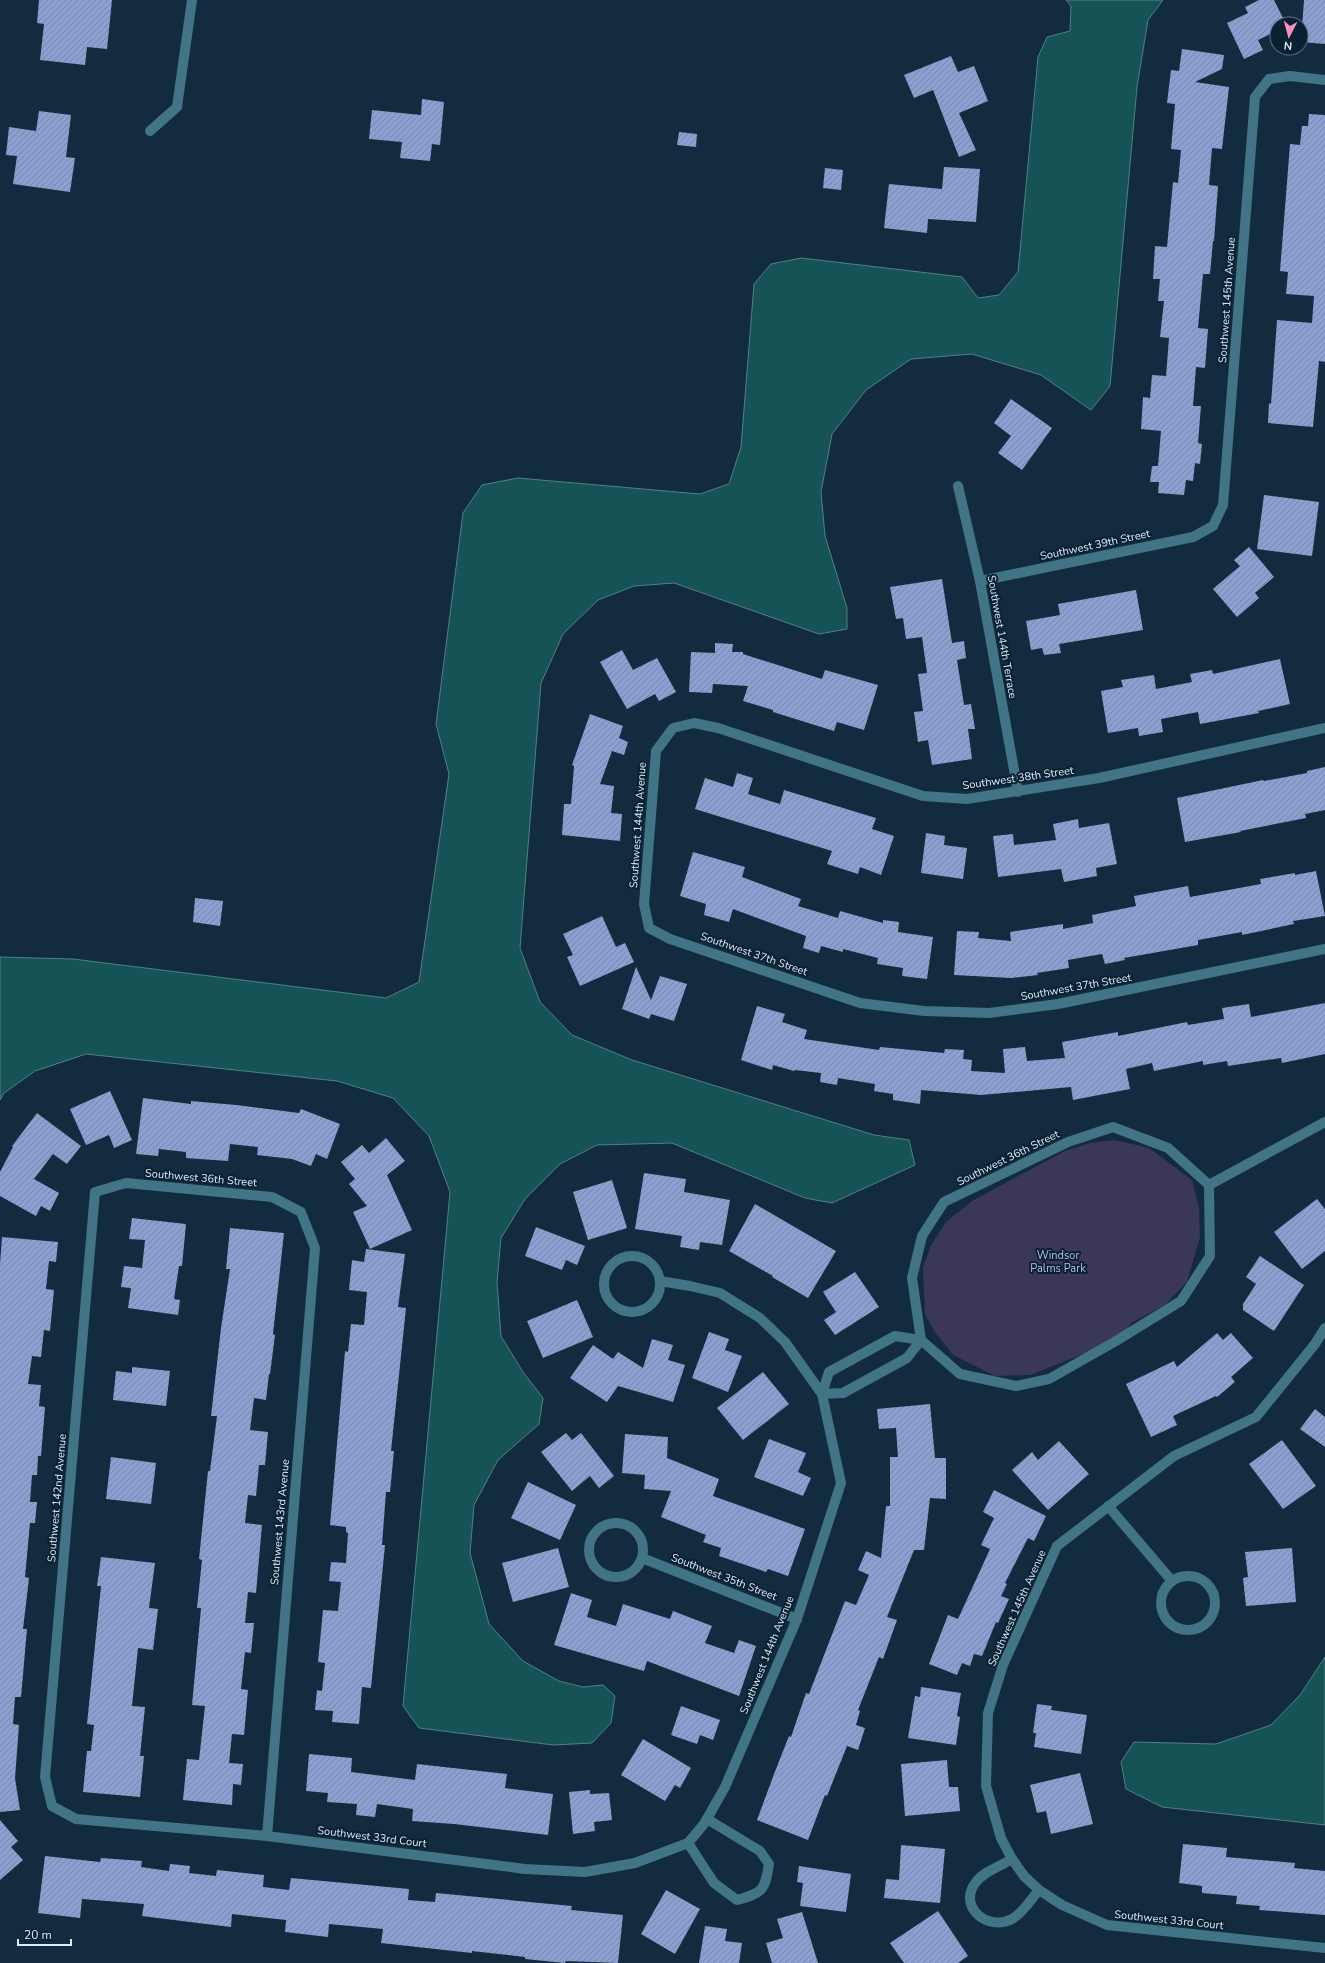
<svg xmlns="http://www.w3.org/2000/svg" width="1325" height="1963" font-family="'Nunito Sans',sans-serif">
  <style>
    .park { fill: #3a3758 }
    .water { fill: #155356; stroke: #518187 }
    .building { fill: url(#building-hatch) }
    .lines { fill: none; stroke-linecap: round; stroke-linejoin: round }
    .minor { stroke: #417485; stroke-width: 10 }
    .labels { text-anchor: middle; dominant-baseline: central; stroke-width: 4; stroke-linejoin: round; paint-order: stroke }
    .street-label { font-size: 11px; fill: #ddecf8; stroke: #082234 }
    .park-label { font-size: 11px; fill: #bbb9f5; stroke: #082234 }
  </style>
  <defs>
    <pattern id="building-hatch" width="6" height="6" patternUnits="userSpaceOnUse"><rect width="6" height="6" fill="#89a0d0"/><path d="M-1 1l2-2M0 6l6-6M5 7l2-2" fill="none" stroke="#7485a8"/></pattern>
  </defs>
  <rect width="100%" height="100%" fill="#132b3e"/>
  <!-- park -->
  <polygon class="park" points="1115,1140 1149,1148 1192,1180 1199,1208 1200,1237 1187,1282 1165,1305 1133,1322 1116,1341 1030,1375 995,1376 953,1355 934,1331 925,1314 923,1268 931,1245 947,1221 972,1201 1065,1151 1090,1143"/>
  <!-- water -->
  <g class="water">
    <polygon points="1066,0 1163,0 1148,20 1137,87 1110,386 1091,410 1041,375 972,354 911,359 866,390 832,434 821,492 825,536 847,608 847,629 819,634 674,583 634,586 598,600 563,634 541,683 520,948 540,1002 572,1035 632,1060 874,1135 909,1140 915,1165 832,1203 805,1198 672,1143 597,1145 560,1164 525,1199 501,1238 497,1282 501,1336 523,1372 543,1398 539,1424 498,1460 474,1505 470,1553 489,1624 523,1661 559,1681 583,1687 603,1685 615,1696 611,1723 592,1743 553,1745 419,1728 403,1706 450,1192 429,1136 393,1098 337,1081 86,1054 35,1071 4,1093 0,1100 0,957 73,959 386,998 419,982 449,774 436,724 463,513 482,485 518,478 700,494 729,484 741,447 754,284 771,264 801,258 962,277 978,298 999,295 1018,272 1038,57 1047,37 1070,31 1071,6"/>
    <polygon points="1325,1657 1325,1825 1162,1807 1126,1789 1121,1762 1134,1742 1216,1744 1271,1725 1300,1695"/>
  </g>
  <!-- building -->
  <g class="building">
    <polygon points="39,0 112,0 107,49 87,47 85,65 40,60 44,24 37,23"/>
    <polygon points="1259,0 1274,0 1286,24 1277,24 1277,31 1258,40 1263,50 1244,59 1227,23 1248,13 1245,7"/>
    <polygon points="1304,0 1325,0 1325,44 1301,42"/>
    <polygon points="1182,49 1224,55 1222,69 1195,82 1229,87 1222,149 1212,148 1209,185 1218,186 1214,241 1213,241 1210,274 1203,274 1198,328 1208,329 1205,368 1196,367 1193,406 1201,406 1198,443 1202,444 1200,464 1195,463 1193,481 1186,480 1184,495 1158,493 1159,482 1150,482 1152,466 1158,466 1161,431 1141,429 1143,397 1150,398 1152,375 1166,376 1169,338 1160,337 1164,301 1158,301 1160,279 1153,279 1155,246 1167,247 1173,182 1178,183 1181,150 1171,149 1175,104 1167,103 1171,70 1179,71"/>
    <polygon points="951,56 958,72 974,66 988,101 959,113 976,150 959,157 933,90 914,98 904,75"/>
    <polygon points="422,99 444,102 440,145 432,144 430,161 400,158 402,142 369,139 372,110 421,115"/>
    <polygon points="39,111 71,115 66,157 75,158 70,192 13,184 17,156 6,155 9,127 36,131"/>
    <polygon points="1309,114 1325,115 1325,362 1319,361 1313,427 1268,423 1269,403 1271,404 1277,320 1312,323 1314,296 1286,294 1288,272 1280,271 1290,144 1300,145 1302,126 1308,126"/>
    <polygon points="679,132 697,134 696,147 677,145"/>
    <polygon points="944,167 980,169 976,222 928,219 927,233 884,228 889,184 942,189"/>
    <polygon points="825,168 843,170 841,190 823,188"/>
    <polygon points="1011,399 1052,428 1022,470 998,453 1011,436 994,423"/>
    <polygon points="1264,495 1319,502 1312,556 1257,549"/>
    <polygon points="1249,547 1274,577 1255,593 1259,598 1237,617 1213,589 1240,566 1234,560"/>
    <polygon points="942,579 952,643 964,641 966,658 957,660 964,705 971,704 975,729 968,729 972,759 932,765 928,740 918,742 914,712 923,711 918,674 927,673 922,637 906,639 903,618 896,619 890,587"/>
    <polygon points="1136,590 1143,630 1059,644 1061,653 1044,655 1042,648 1031,650 1026,621 1060,615 1058,604"/>
    <polygon points="715,643 733,644 732,652 743,652 743,654 822,679 825,670 878,685 864,730 837,722 834,731 773,712 773,710 743,701 748,686 713,684 712,693 689,692 691,652 715,653"/>
    <polygon points="622,650 633,670 657,658 676,692 659,701 655,694 627,709 600,662"/>
    <polygon points="1280,659 1290,704 1258,711 1259,713 1200,724 1198,712 1161,719 1163,732 1139,736 1138,728 1108,733 1101,691 1123,687 1121,680 1154,675 1156,689 1192,682 1190,674 1212,670 1213,674"/>
    <polygon points="590,714 623,726 619,738 628,742 624,755 612,751 600,784 614,786 611,813 622,814 620,841 562,835 564,804 571,804 574,766 572,765"/>
    <polygon points="1325,767 1325,810 1305,814 1306,818 1240,831 1241,832 1185,842 1177,798 1263,780 1264,781 1307,773 1307,771"/>
    <polygon points="737,773 753,778 748,794 780,804 784,790 876,818 872,829 894,836 881,875 860,867 858,874 827,864 832,851 695,809 705,778 733,787"/>
    <polygon points="1078,819 1079,828 1109,823 1117,864 1096,868 1097,876 1064,882 1061,869 998,877 993,836 1013,834 1014,845 1056,840 1053,824"/>
    <polygon points="926,833 945,836 944,845 967,848 963,879 921,873"/>
    <polygon points="693,852 745,867 742,877 801,899 798,906 838,918 840,911 883,923 883,920 899,922 898,932 933,937 927,979 902,976 903,968 877,964 878,958 843,949 843,952 821,946 819,953 803,948 806,936 733,909 729,922 704,915 706,904 680,896"/>
    <polygon points="1316,871 1325,916 1293,921 1294,924 1242,935 1242,932 1198,940 1198,945 1124,958 1125,960 1105,964 1102,954 1068,960 1069,968 1037,973 1038,975 1011,978 954,975 957,931 979,932 978,938 1011,941 1010,932 1063,924 1063,929 1093,923 1092,915 1136,906 1134,896 1188,886 1190,897 1261,884 1260,879 1295,873 1295,875"/>
    <polygon points="195,898 223,901 220,926 193,922"/>
    <polygon points="602,916 616,947 625,943 634,962 580,986 567,957 573,955 563,934"/>
    <polygon points="636,967 651,1000 660,976 687,984 674,1021 651,1014 649,1019 622,1009"/>
    <polygon points="1325,1003 1325,1054 1282,1063 1281,1058 1228,1066 1227,1061 1203,1065 1203,1061 1154,1071 1152,1063 1126,1069 1130,1089 1073,1100 1071,1087 981,1095 921,1090 920,1104 893,1100 893,1094 874,1091 875,1084 838,1078 837,1085 820,1082 821,1073 795,1070 794,1071 773,1065 772,1070 741,1060 757,1006 785,1014 782,1022 807,1030 804,1039 879,1050 880,1047 944,1053 945,1049 964,1050 963,1059 972,1060 971,1071 1005,1073 1003,1049 1025,1047 1027,1061 1065,1058 1062,1042 1118,1032 1118,1036 1187,1022 1188,1025 1224,1019 1222,1008 1249,1004 1251,1017"/>
    <polygon points="110,1091 132,1140 114,1148 109,1135 86,1145 70,1109"/>
    <polygon points="143,1098 191,1104 191,1101 236,1105 299,1113 301,1109 340,1124 327,1159 316,1154 311,1166 292,1159 257,1155 258,1147 230,1144 228,1161 186,1158 186,1152 159,1149 158,1156 136,1154"/>
    <polygon points="37,1113 81,1146 67,1164 53,1154 34,1179 59,1193 50,1211 41,1206 36,1216 0,1196 0,1172 13,1147 12,1146"/>
    <polygon points="386,1138 405,1161 387,1175 412,1230 370,1249 353,1212 367,1206 349,1184 355,1179 341,1162 362,1145 369,1153"/>
    <polygon points="644,1173 686,1179 684,1192 730,1200 722,1245 700,1242 699,1250 680,1247 682,1236 635,1229"/>
    <polygon points="612,1180 627,1228 588,1240 573,1192"/>
    <polygon points="1317,1199 1325,1209 1325,1251 1302,1269 1274,1232"/>
    <polygon points="755,1204 836,1251 808,1298 772,1277 773,1276 729,1251"/>
    <polygon points="132,1218 186,1224 182,1266 179,1266 174,1299 180,1300 178,1315 128,1308 131,1288 121,1287 124,1266 142,1268 145,1240 129,1239"/>
    <polygon points="536,1227 585,1246 577,1265 566,1260 562,1270 525,1256"/>
    <polygon points="230,1228 284,1233 273,1334 275,1335 270,1374 269,1374 266,1400 254,1398 250,1430 268,1432 265,1465 259,1465 256,1496 248,1495 245,1523 262,1525 256,1593 248,1592 245,1623 254,1623 251,1653 245,1652 241,1689 248,1690 244,1735 232,1734 229,1763 243,1764 241,1785 233,1784 232,1805 183,1800 187,1759 199,1760 205,1706 192,1705 201,1608 197,1608 202,1560 199,1559 208,1471 210,1471 217,1416 211,1416 221,1328 230,1269 226,1269"/>
    <polygon points="2,1237 58,1242 56,1262 49,1261 46,1289 54,1290 50,1331 44,1330 41,1357 32,1356 28,1384 41,1385 39,1406 45,1407 41,1456 38,1456 37,1475 32,1475 30,1502 37,1502 35,1523 30,1523 25,1577 29,1578 23,1629 27,1629 21,1697 15,1697 13,1724 19,1725 15,1778 20,1810 0,1812 0,1264"/>
    <polygon points="366,1249 405,1254 398,1307 406,1308 391,1451 394,1451 390,1492 386,1492 382,1545 385,1545 371,1688 362,1687 359,1724 332,1722 333,1711 315,1710 317,1690 322,1691 325,1663 318,1662 323,1610 338,1611 341,1582 329,1581 331,1562 346,1563 348,1533 346,1532 346,1527 330,1525 345,1351 348,1352 351,1324 364,1325 367,1292 349,1290 352,1260 364,1262"/>
    <polygon points="1260,1256 1304,1285 1274,1331 1243,1310 1243,1304 1256,1284 1246,1277"/>
    <polygon points="855,1272 879,1307 835,1335 824,1320 836,1312 823,1292"/>
    <polygon points="577,1300 593,1337 543,1358 527,1321"/>
    <polygon points="709,1332 729,1339 725,1350 742,1356 728,1392 692,1378"/>
    <polygon points="1217,1333 1223,1340 1231,1333 1253,1358 1231,1377 1235,1382 1217,1397 1216,1396 1173,1416 1177,1425 1151,1437 1126,1384 1174,1361 1177,1367"/>
    <polygon points="652,1339 673,1345 668,1360 685,1365 673,1402 618,1386 607,1402 570,1378 593,1345 613,1359 618,1352 643,1368"/>
    <polygon points="132,1367 170,1371 166,1406 113,1400 116,1371 132,1373"/>
    <polygon points="763,1372 789,1404 743,1440 717,1408"/>
    <polygon points="930,1404 935,1458 946,1458 946,1499 930,1498 924,1550 914,1550 887,1617 897,1620 883,1659 879,1657 858,1710 860,1711 856,1725 865,1728 858,1750 847,1746 827,1796 825,1795 808,1840 757,1820 774,1774 789,1736 791,1737 806,1693 809,1694 845,1601 856,1605 869,1575 858,1570 866,1551 881,1558 886,1506 890,1506 890,1457 898,1457 896,1428 879,1429 877,1409"/>
    <polygon points="1315,1409 1325,1417 1325,1447 1300,1429"/>
    <polygon points="566,1433 572,1440 581,1433 614,1476 599,1488 590,1476 572,1491 541,1452"/>
    <polygon points="625,1434 668,1437 667,1458 719,1479 713,1496 805,1529 788,1576 768,1569 766,1572 719,1556 721,1548 703,1542 706,1535 661,1517 671,1491 644,1489 645,1475 622,1473"/>
    <polygon points="769,1439 806,1453 798,1472 811,1478 803,1496 754,1477"/>
    <polygon points="1282,1440 1316,1486 1283,1509 1249,1464"/>
    <polygon points="1059,1441 1089,1474 1048,1510 1012,1470 1032,1452 1038,1460"/>
    <polygon points="111,1457 156,1463 151,1504 106,1499"/>
    <polygon points="528,1482 576,1505 560,1540 511,1518"/>
    <polygon points="994,1490 1046,1516 1034,1541 1028,1538 1005,1583 1007,1584 1001,1596 1009,1599 998,1623 996,1622 982,1656 974,1654 970,1666 962,1663 957,1675 929,1664 948,1615 958,1619 990,1549 981,1545 994,1518 983,1512"/>
    <polygon points="558,1548 569,1587 513,1602 502,1563"/>
    <polygon points="1292,1548 1296,1602 1246,1606 1243,1578 1248,1577 1245,1552"/>
    <polygon points="101,1557 155,1563 149,1608 158,1609 153,1650 138,1648 132,1706 145,1707 140,1756 144,1756 140,1797 83,1792 87,1751 91,1751 94,1725 87,1724 101,1586 97,1586"/>
    <polygon points="571,1593 592,1600 587,1617 616,1626 623,1604 670,1619 673,1611 712,1626 705,1643 734,1653 739,1640 756,1646 739,1696 647,1661 644,1671 554,1645"/>
    <polygon points="921,1687 961,1693 957,1716 960,1717 956,1745 908,1738 915,1696 920,1697"/>
    <polygon points="1037,1704 1052,1706 1051,1710 1087,1715 1081,1754 1034,1747 1036,1733 1033,1733"/>
    <polygon points="681,1706 720,1720 713,1740 700,1735 697,1744 671,1735"/>
    <polygon points="643,1739 691,1768 680,1788 675,1785 665,1801 621,1775"/>
    <polygon points="309,1754 352,1758 351,1772 415,1780 417,1764 507,1774 505,1788 553,1794 548,1835 454,1824 412,1821 413,1809 377,1804 375,1817 356,1815 357,1804 327,1802 328,1793 306,1791"/>
    <polygon points="947,1760 949,1787 958,1787 960,1811 905,1816 901,1764"/>
    <polygon points="1080,1773 1093,1824 1051,1834 1046,1811 1037,1813 1030,1785"/>
    <polygon points="590,1790 590,1794 609,1793 612,1820 594,1822 595,1831 573,1834 569,1792"/>
    <polygon points="0,1820 18,1841 11,1847 23,1860 0,1880"/>
    <polygon points="1183,1844 1227,1848 1226,1857 1295,1863 1294,1868 1325,1871 1325,1915 1259,1910 1260,1906 1236,1904 1237,1896 1202,1893 1202,1886 1179,1883"/>
    <polygon points="901,1845 945,1849 940,1903 884,1898 886,1879 899,1880"/>
    <polygon points="45,1856 100,1862 101,1858 142,1861 141,1867 169,1871 170,1864 190,1866 189,1873 216,1876 217,1870 264,1875 263,1887 289,1890 291,1878 409,1889 408,1900 435,1902 436,1893 572,1906 571,1910 623,1915 618,1963 566,1961 565,1963 525,1959 525,1957 472,1951 472,1953 381,1943 383,1929 329,1924 328,1937 285,1932 286,1920 232,1914 231,1927 190,1922 142,1916 144,1904 82,1899 80,1918 38,1913"/>
    <polygon points="799,1866 851,1874 846,1912 800,1906 803,1883 797,1882"/>
    <polygon points="666,1890 700,1909 675,1954 641,1934"/>
    <polygon points="938,1911 968,1956 958,1963 904,1963 890,1943"/>
    <polygon points="802,1912 818,1963 772,1963 766,1943 783,1938 777,1919"/>
    <polygon points="705,1926 727,1929 725,1941 742,1943 739,1963 699,1963"/>
  </g>
  <g class="lines">
    <!-- minor -->
    <g class="minor">
      <polyline points="150,131 177,107 192,0"/>
      <polyline points="958,486 980,581 1018,792"/>
      <polyline points="980,581 1193,537 1213,526 1223,505 1255,97 1269,79 1290,76 1325,80"/>
      <polyline points="1325,728 1099,778 967,799 923,796 718,728 694,723 673,728 656,751 644,904 649,928 670,939 860,1003 924,1011 989,1013 1058,1004 1325,949"/>
      <polygon points="1113,1127 1168,1148 1209,1185 1210,1256 1181,1301 1116,1341 1049,1379 1016,1386 960,1374 921,1340 912,1278 922,1236 944,1202 1068,1142"/>
      <polyline points="1209,1185 1325,1122"/>
      <circle cx="632" cy="1284" r="28"/>
      <polyline points="1325,1328 1315,1344 1256,1417 1174,1456 1057,1546 1003,1665 988,1713 986,1786 1001,1838 1012,1859 1024,1876 1039,1890 1062,1905 1107,1925 1325,1948"/>
      <polygon points="895,1336 921,1340 907,1358 843,1393 822,1394 829,1372"/>
      <polyline points="1108,1506 1172,1581"/>
      <circle cx="616" cy="1550" r="27"/>
      <polyline points="642,1558 797,1619"/>
      <circle cx="1188" cy="1603" r="27"/>
      <polyline points="267,1836 315,1248 301,1212 272,1197 126,1183 95,1192 45,1777 52,1806 76,1819 267,1836 525,1869 585,1872 635,1863 688,1843 704,1824 725,1787 797,1619 841,1483 822,1394 785,1342 760,1318 720,1293 690,1286 660,1281"/>
      <path d="M 688,1843 L 714,1883 L 737,1900 C 763,1893 765,1890 769,1864 L 760,1851 L 707,1819"/>
      <path d="M 1012,1859 C 1001,1866 984,1871 976,1882 C 957,1906 987,1932 1012,1919 C 1023,1913 1031,1899 1039,1890"/>
    </g>
  </g>
  <g class="labels">
    <!-- street labels -->
    <g class="street-label">
      <text transform="translate(1227 300) rotate(-86)">Southwest 145th Avenue</text>
      <text transform="translate(1095 545) rotate(-12)">Southwest 39th Street</text>
      <text transform="translate(1002 637) rotate(80)">Southwest 144th Terrace</text>
      <text transform="translate(1018 778) rotate(-8)">Southwest 38th Street</text>
      <text transform="translate(638 825) rotate(-86)">Southwest 144th Avenue</text>
      <text transform="translate(754 954) rotate(19)">Southwest 37th Street</text>
      <text transform="translate(1076 987) rotate(-10)">Southwest 37th Street</text>
      <text transform="translate(1008 1158) rotate(-26)">Southwest 36th Street</text>
      <text transform="translate(201 1178) rotate(5)">Southwest 36th Street</text>
      <text transform="translate(57 1498) rotate(-85)">Southwest 142nd Avenue</text>
      <text transform="translate(280 1522) rotate(-85)">Southwest 143rd Avenue</text>
      <text transform="translate(724 1577) rotate(21)">Southwest 35th Street</text>
      <text transform="translate(1017 1608) rotate(-66)">Southwest 145th Avenue</text>
      <text transform="translate(767 1655) rotate(-68)">Southwest 144th Avenue</text>
      <text transform="translate(372 1837) rotate(7)">Southwest 33rd Court</text>
      <text transform="translate(1169 1920) rotate(6)">Southwest 33rd Court</text>
    </g>
    <!-- park labels -->
    <g class="park-label">
      <text x="1058" y="1255">Windsor<tspan x="1058" dy="13">Palms Park</tspan></text>
    </g>
  </g>
  <!-- north arrow -->
  <g transform="translate(1289 36) rotate(186)"><circle r="19" fill="#082234" stroke="#5d7382"/>
  <path d="M0-3L7 15L0 10L-7 15Z" fill="#fc8fc2"/>
  <text y="-6" font-size="11" font-weight="bold" text-anchor="middle" fill="#ddecf8">N</text>
  </g>
  <!-- scale -->
  <path d="M18 1939v6h53v-6" fill="none" stroke="#ddecf8" stroke-width="2"/>
  <text x="24" y="1939" font-size="12" fill="#ddecf8" stroke="#082234" stroke-width="3" paint-order="stroke">20 m</text>
</svg>
